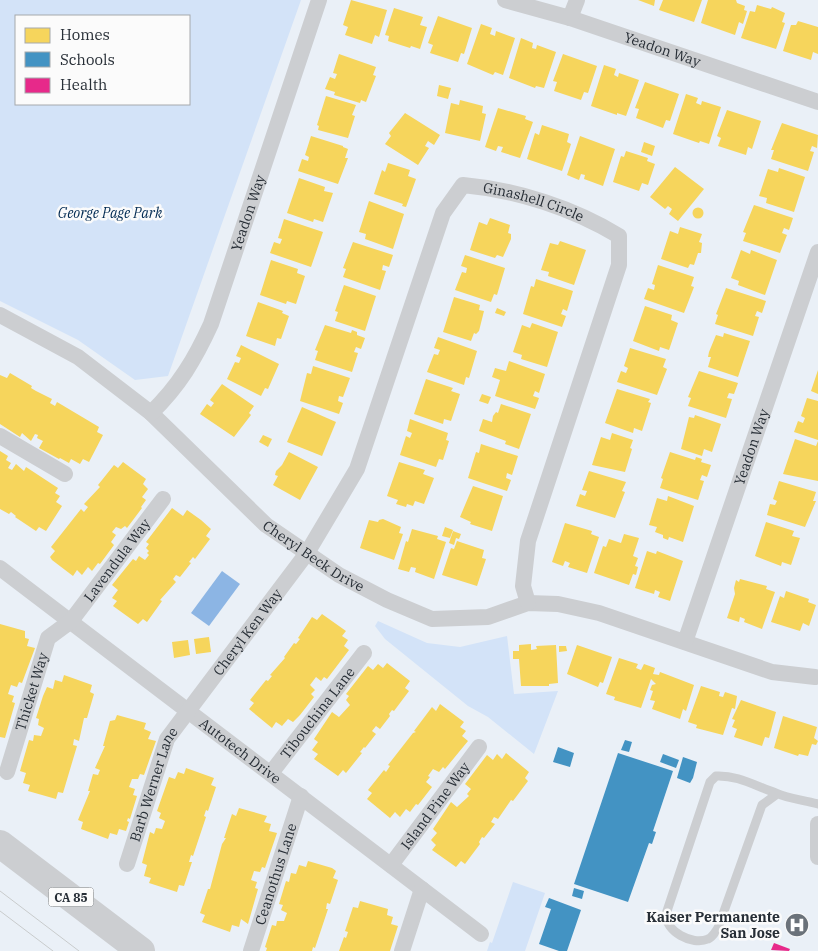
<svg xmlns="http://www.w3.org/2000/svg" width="818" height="951" font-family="'IBM Plex Serif',serif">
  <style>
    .green { fill: #d3e3f8; fill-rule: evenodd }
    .water { fill: #8cb5e4 }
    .homes { fill: #f6d55c }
    .schools { fill: #4393c3 }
    .health { fill: #e7298a }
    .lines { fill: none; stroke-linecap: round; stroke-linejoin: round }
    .service { stroke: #ccced1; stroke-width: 9 }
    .minor { stroke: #ccced1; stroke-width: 16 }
    .motorway { stroke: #ccced1; stroke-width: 28 }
    .tram { stroke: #c8cbcc; stroke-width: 1 }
    .labels { text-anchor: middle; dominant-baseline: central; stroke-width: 5; stroke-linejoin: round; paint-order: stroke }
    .shield { fill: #fbfbfb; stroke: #676c71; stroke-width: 1 }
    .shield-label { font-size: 12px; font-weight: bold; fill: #272e36 }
    .street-label { font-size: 14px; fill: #272e36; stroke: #fbfbfb }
    .park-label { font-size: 14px; font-style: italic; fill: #012a52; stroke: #fbfbfb }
    .poi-label { font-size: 14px; font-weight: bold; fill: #272e36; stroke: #fbfbfb; text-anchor: end }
  </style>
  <rect width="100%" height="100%" fill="#eaf0f7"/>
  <!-- green -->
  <g class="green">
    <path d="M 0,0 L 301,0 L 168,376 L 135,380 L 78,340 L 0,301 ZM 16,16 L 189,16 L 189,104 L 16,104 Z"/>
    <polygon points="378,621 427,643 460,647 507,636 514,694 558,691 534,754 488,717 468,706 385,639 375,626"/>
    <polygon points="513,882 545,893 525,951 487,951 490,942 492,943"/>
  </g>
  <!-- water -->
  <polygon class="water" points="222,571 240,584 209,626 191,613"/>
  <!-- homes -->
  <g class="homes">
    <polygon points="351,0 387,10 379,37 375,35 372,44 345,35 348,27 343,25"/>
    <polygon points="638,0 655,0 654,6"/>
    <polygon points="663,0 702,0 694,22 659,10"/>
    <polygon points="708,0 736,0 737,3 745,6 744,10 747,11 743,24 739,22 735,35 701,23"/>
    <polygon points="757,5 771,9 772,7 785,13 782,22 785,23 776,49 741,38 750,11 755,12"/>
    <polygon points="394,8 423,17 420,25 427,27 420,49 411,46 410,48 388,41 389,36 385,35"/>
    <polygon points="438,16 472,28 464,54 461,53 458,62 430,53 433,45 428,43"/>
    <polygon points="798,21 818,27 818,54 813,52 811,60 783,51 791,25 796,25"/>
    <polygon points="481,24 492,28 490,34 495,36 496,31 515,38 503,75 495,72 493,75 467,64"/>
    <polygon points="521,38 533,43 532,48 536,49 537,45 556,52 544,88 536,86 535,88 509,78"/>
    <polygon points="339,54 376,67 373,75 376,76 366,102 361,100 360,103 334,95 335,92 325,89 330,77 335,79 337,74 333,73"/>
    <polygon points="563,54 597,66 588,93 584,92 581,100 554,91 557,82 553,81"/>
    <polygon points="604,65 616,69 614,75 618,77 619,73 639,80 626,116 617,113 617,115 591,106"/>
    <polygon points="645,82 679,94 670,121 666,120 663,128 636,118 639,109 635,108"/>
    <polygon points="439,85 451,88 448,99 437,96"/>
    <polygon points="686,94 698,98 696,103 701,105 702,101 721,107 709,144 700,141 699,143 673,134"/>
    <polygon points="326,96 356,105 352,115 355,116 348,138 318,130 319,126 317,125"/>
    <polygon points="460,100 483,106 482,113 486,114 480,141 445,133 451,103 459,105"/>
    <polygon points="498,108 526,116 525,119 533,122 520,158 501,152 503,147 498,146 496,151 485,147"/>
    <polygon points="727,110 761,121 752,149 748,147 746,155 718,146 721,138 717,136"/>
    <polygon points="405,113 440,135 434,145 428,141 425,146 429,148 418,165 385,144 391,136 389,133"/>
    <polygon points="782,123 818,135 817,148 812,146 810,151 814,152 808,171 771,159 774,150 771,150"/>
    <polygon points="542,125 569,134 567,142 571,144 562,171 527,159 535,133 539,135"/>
    <polygon points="311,136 343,146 343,147 348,149 345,158 348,158 338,184 298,171 302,159 308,161 309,157 305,155"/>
    <polygon points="580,136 615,149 603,186 584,179 585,175 581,174 579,180 567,175"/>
    <polygon points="644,142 655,146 652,156 641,152"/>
    <polygon points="626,151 648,158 647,161 655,164 648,185 642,183 639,191 613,182 621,156 624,157"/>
    <polygon points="388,163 410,170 408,176 416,179 406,207 402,206 403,204 374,194 382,170 385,172"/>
    <polygon points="675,167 704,189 678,221 669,214 672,209 668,206 665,209 650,197"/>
    <polygon points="779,168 805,177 794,212 766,203 767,198 759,196 768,169 778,172"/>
    <polygon points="299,178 325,187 324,191 333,193 323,222 314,219 313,222 287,213"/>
    <polygon points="369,201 404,214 393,249 365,239 366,234 359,232"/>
    <polygon points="754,205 793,218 789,230 784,228 782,233 787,235 780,253 743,241 746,233 743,232"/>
    <circle cx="698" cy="213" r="5.5"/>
    <polygon points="490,218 510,225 508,233 511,234 511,239 503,257 497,255 495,258 470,250 479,222 487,225"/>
    <polygon points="284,219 323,232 311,267 270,253 274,242 280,244 282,239 278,238"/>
    <polygon points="680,227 702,234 699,242 702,243 701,253 698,253 694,265 690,264 688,268 661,259 670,231 678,234"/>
    <polygon points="560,241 586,250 574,285 548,276 549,272 541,270 550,243 558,245"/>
    <polygon points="353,242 393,255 389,267 383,265 382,270 386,271 380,290 343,277 346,269 343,268"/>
    <polygon points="741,250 750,254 751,250 777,260 765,295 738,285 739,281 731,278"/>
    <polygon points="465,255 505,268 497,295 494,294 491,302 455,290 462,272 466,273 467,268 461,266"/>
    <polygon points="271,260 298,269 297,273 305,276 296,304 287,301 286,304 260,295"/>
    <polygon points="658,265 694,277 691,286 694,287 684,313 644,299 648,288 654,290 655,285 652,284"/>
    <polygon points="536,279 573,291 567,311 563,309 561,314 566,316 562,327 523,314 531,286 534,287"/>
    <polygon points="344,285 376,296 365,331 335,321 338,312 335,311"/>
    <polygon points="726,288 766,301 762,313 757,311 755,316 759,317 753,336 715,324 718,315 716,314"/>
    <polygon points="454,297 480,305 479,310 484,311 479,331 476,334 474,333 471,341 443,332"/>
    <polygon points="258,302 283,311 282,313 289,316 281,339 277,338 275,346 246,336"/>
    <polygon points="645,306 672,315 671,320 678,323 669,350 660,347 659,351 633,341"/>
    <polygon points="497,308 506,312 504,316 495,313"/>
    <polygon points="532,323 558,332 547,367 521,359 522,355 513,352 522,325 530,328"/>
    <polygon points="325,325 351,333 352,330 357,332 357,335 365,338 361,349 356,347 354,352 358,353 352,372 315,360 318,351 315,350"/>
    <polygon points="724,333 750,341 738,377 708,367 711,357 708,357 709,352 716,335 723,337"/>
    <polygon points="438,337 477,351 469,378 466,377 464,385 427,372 434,354 438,355 440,350 434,348"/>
    <polygon points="241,345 279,364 268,389 265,388 261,396 227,379 235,362 239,363 241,358 236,356"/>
    <polygon points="630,348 666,359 663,367 667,369 657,395 617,382 621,371 626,373 628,368 624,366"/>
    <polygon points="509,361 545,374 539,393 535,391 533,396 539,398 535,409 495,396 500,380 492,377 495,368 506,371"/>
    <polygon points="313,366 350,378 343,397 339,396 338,401 343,403 339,414 300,401 307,373 311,374"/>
    <polygon points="818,370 818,394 811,391"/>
    <polygon points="699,371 738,383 734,394 729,393 727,398 732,399 726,418 688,406 691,398 688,397"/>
    <polygon points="10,373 32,386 31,388 36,391 52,399 50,403 55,406 57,402 99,427 97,432 103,435 89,462 83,459 80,464 71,459 69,463 60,458 59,459 39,448 43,441 37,438 38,435 35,434 31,441 22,433 20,437 0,424 0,375 7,378"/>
    <polygon points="426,379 453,388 451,391 460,394 451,421 444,419 443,424 414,414"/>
    <polygon points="222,384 254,406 249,413 251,415 234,437 200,414 207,404 211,407 214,403 210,400"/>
    <polygon points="617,389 650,399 648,402 651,403 642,431 634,428 633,433 605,423"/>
    <polygon points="482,394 491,397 488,404 479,401"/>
    <polygon points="807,398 818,401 818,440 794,432 798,421 803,423 805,418 801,416"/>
    <polygon points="501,404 531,414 519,449 505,444 506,441 479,431 483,419 492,422 493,416 496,412 498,413"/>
    <polygon points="302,407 336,422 322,456 287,442"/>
    <polygon points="695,415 721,424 712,452 704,449 702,456 681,449 689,417 694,418"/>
    <polygon points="410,419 448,433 446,440 449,441 443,460 439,459 436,467 400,455 406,436 410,438 412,433 407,431"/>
    <polygon points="612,433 633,440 630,448 632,449 625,472 592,465 601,437 610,440"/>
    <polygon points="263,435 272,439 268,447 259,442"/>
    <polygon points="795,439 816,446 818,441 818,481 783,474"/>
    <polygon points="481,444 518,456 512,475 507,473 506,478 511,480 507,491 468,478 476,452 479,453"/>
    <polygon points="0,451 8,456 6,460 11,463 8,468 12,470 16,464 24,471 26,467 58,488 55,493 60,496 56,502 62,506 46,531 39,527 36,531 15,517 16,516 11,512 9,514 0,509"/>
    <polygon points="289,452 318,467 300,500 273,485 278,476 275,475 276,471 282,465"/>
    <polygon points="670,452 695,460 696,457 702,459 701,462 711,465 707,477 702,475 700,480 704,481 698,500 660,488 663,479 661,478"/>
    <polygon points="123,462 146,479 143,484 148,489 142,497 146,500 141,507 142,508 127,528 125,526 121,529 116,527 112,532 116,535 111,542 114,545 100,564 98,563 92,571 88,567 82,575 77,570 73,576 52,560 50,557 55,551 51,547 81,509 84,512 88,507 84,504 100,487 98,485 114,465 118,468"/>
    <polygon points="399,462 425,470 423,474 434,478 424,504 415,501 413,506 407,504 406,507 396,504 398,500 387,496"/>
    <polygon points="589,471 626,482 622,491 625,492 615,518 576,506 580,494 585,496 587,491 582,490"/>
    <polygon points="779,481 816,492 813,501 816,501 805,527 767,515 770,504 775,505 777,501 773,499"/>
    <polygon points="473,486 503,496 492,531 470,524 471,522 460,517"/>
    <polygon points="668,496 694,506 683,542 669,537 668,540 663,538 663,535 655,532 657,527 649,525 657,498 667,501"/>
    <polygon points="172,508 183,516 187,510 201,520 211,529 206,536 210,539 195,559 193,557 189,562 191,563 180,577 176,575 173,579 176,582 160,600 162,601 147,622 143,619 138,624 113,606 117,601 112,598 118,590 112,585 133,559 136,561 139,556 145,560 149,555 147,553 149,551 146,548 149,544 146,542"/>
    <polygon points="383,519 401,527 399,533 403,534 394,560 360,548 369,520 378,522 379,520"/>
    <polygon points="766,522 794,531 792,536 800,538 791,565 782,562 781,566 755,556"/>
    <polygon points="565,523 592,531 591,534 599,537 587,573 568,567 570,563 565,561 563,566 552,562"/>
    <polygon points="445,527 453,530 450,538 442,536"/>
    <polygon points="412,529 438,536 437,539 446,542 434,579 415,572 416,568 411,567 409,572 398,569 406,541 408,542"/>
    <polygon points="453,531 461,534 459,539 456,538 454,545 449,543"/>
    <polygon points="624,534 639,538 633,556 638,558 635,566 638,567 636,575 633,574 629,585 594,573 603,546 606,547 609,539 621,543"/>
    <polygon points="457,541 484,550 482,558 486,559 477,586 442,575 451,548 454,549"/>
    <polygon points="647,551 656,554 657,551 683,561 670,601 658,597 660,592 655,590 654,594 635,588"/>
    <polygon points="740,579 767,586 766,589 775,592 762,629 744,622 745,619 740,617 739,622 727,618 735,594 734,588 736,580 739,582"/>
    <polygon points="786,591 809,599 808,602 816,605 809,626 803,623 800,631 771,622 780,596 784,598"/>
    <polygon points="322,614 346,631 342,636 348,640 344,646 349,650 327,679 324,677 321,681 316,677 310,685 315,690 311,694 314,697 300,715 293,722 288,719 282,726 276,722 272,728 249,709 254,703 250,700 266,680 268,681 272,676 270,675 285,658 284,657 294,643 296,644 300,639 298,638 312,617 317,620"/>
    <polygon points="0,624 25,631 25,638 29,639 27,646 35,648 22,683 19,682 17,687 11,685 8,694 14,696 12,702 15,703 5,738 0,737"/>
    <polygon points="209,637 211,652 196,654 194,639"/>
    <polygon points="188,640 190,655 174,658 172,642"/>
    <polygon points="531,644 531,650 537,649 536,646 556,645 558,683 549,684 549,686 521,686 519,659 513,659 513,651 519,651 519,645"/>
    <polygon points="577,645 612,657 603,683 600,682 598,687 567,674"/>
    <polygon points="559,646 566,646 567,651 559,652"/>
    <polygon points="619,658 638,664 636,668 641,670 644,664 655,668 653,674 659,675 660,672 694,685 686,711 683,709 680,719 652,709 655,701 650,700 653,691 650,690 652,685 656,684 651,679 641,708 614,700 615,697 606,694"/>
    <polygon points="387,663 410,681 405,688 409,691 394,711 392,710 389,714 390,716 380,729 376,726 372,731 376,734 365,748 364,747 360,752 362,753 346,773 343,770 338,776 314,759 318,754 312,750 318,742 314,739 332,712 339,717 350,705 346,700 349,696 346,694 368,666 373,670 378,664 383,668"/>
    <polygon points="64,675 92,685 90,692 94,694 87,718 84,718 79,741 74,739 73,745 77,746 63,793 58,792 56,799 28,791 30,785 23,783 26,773 20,771 29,740 33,741 34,735 41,736 44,728 38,725 39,719 36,718 43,696 47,687 53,689 55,680 62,682"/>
    <polygon points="701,686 720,692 719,696 723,697 725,692 737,696 735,709 732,708 723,735 696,728 697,725 688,722"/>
    <polygon points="741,700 776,712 769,738 765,737 762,746 734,737 737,729 732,727 735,720 732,719"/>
    <polygon points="440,704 464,722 460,727 466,731 462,736 468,741 445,769 443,767 439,772 433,769 428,776 430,777 426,782 432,787 418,805 416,804 410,812 406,809 400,817 395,812 390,818 367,799 372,793 368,790 384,770 386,772 390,766 388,765 413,733 416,732 414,731 432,707 436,711"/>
    <polygon points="117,715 146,723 144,729 151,732 148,739 156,741 144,775 140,774 138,779 132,779 129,787 135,789 133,795 137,796 130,819 128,818 127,821 129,822 126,831 119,829 117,835 110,833 108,839 81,829 83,822 78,820 90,791 88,791 93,774 98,775 100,770 95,768 105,746 103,746 110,721 115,720"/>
    <polygon points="783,716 817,727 814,738 818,741 816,745 812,744 808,756 799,754 798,756 774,748"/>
    <polygon points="506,753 529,772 525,778 528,781 513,801 511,800 498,819 494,817 491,822 495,824 484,838 482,837 479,842 480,844 465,864 461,861 456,867 432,850 436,845 431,840 437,833 433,829 451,802 457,807 469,796 467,794 471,789 465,784 487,755 493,760 497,754 502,759"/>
    <polygon points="186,768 214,778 211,785 216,787 208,811 206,810 204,816 206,817 193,856 191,855 189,862 192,862 184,886 179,885 177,892 149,883 151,878 144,876 147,865 142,863 150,832 154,834 156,828 162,829 165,821 159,818 161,813 157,811 169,777 175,779 178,772 184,774"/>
    <polygon points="239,808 267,816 264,822 271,824 269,831 277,833 265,868 262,867 260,872 254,871 251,880 257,882 255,888 258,889 248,924 241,919 239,927 232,925 230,932 202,922 205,915 200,913 208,889 210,889 222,844 226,838 224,838 232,814 236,816"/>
    <polygon points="308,861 332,868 336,871 333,878 338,880 330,904 327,903 326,909 328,909 315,948 313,947 312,951 266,951 267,948 265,947 272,925 276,926 277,921 284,921 287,913 281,910 283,905 279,904 286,881 289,882 291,873 296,874 299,865 306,867"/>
    <polygon points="360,901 388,909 387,915 393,917 391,924 398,926 390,951 339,951 344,937 346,938 348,932 345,931 353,907 358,908"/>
  </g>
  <!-- schools -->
  <g class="schools">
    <polygon points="625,740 632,742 629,752 621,750"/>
    <polygon points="558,747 574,753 570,767 553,762"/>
    <polygon points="618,753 673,771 653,831 656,832 652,844 649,843 628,902 574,884"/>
    <polygon points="663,754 679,760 676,768 660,762"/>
    <polygon points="683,757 697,762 693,778 690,783 677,778"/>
    <polygon points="574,888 584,891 582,899 572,896"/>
    <polygon points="549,898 581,910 567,951 559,951 539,944 551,909 545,907"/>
  </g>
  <!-- health -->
  <polygon class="health" points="774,943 790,949 789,951 771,950"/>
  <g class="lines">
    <!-- service -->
    <path class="service" d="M 777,794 L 762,805 L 718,928 C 715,932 713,937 708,939 C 692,946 665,931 666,914 L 710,782 L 716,776 C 738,775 755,786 776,793 C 789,799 804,800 818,804"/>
    <!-- minor -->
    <g class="minor">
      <path id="s1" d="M 505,0 L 570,18 L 818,102"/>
      <polyline points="570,18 577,0"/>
      <path id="s2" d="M 0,315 L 78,357 L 151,413 L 266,525 L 339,575 L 387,600 L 432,619 L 488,617 L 528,603 L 558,604 L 599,613 L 772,672 L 815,677"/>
      <path id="s3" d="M 151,413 C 179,386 195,359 211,324 L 319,0"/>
      <polyline points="0,436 65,474"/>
      <path id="s4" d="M 0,568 L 481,934"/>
      <path id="s5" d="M 685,642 L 818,252"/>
      <path id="s6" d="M 7,772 L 48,638 L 71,621 L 163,499"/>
      <path id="s7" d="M 271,773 L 364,653"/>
      <polyline points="818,824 818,857"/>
      <path id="s8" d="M 127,864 L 167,739 L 307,553 L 357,469 L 443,213 L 463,185 C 517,190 573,208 619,236 L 619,265 L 528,541 L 523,586 L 528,603"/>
      <path id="s9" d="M 391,865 L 479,747"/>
      <path id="s10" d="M 251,951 L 301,796"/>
      <polyline points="402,951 422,889"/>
    </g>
    <!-- motorway -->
    <polyline class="motorway" points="0,844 141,951"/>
    <!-- tram -->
    <g class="tram">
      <polyline points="0,891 79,951"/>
      <polyline points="0,911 53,951"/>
    </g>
  </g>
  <!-- icons -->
  <defs>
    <g id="hospital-disc" transform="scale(1.25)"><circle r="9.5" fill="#6b727a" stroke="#fbfbfb"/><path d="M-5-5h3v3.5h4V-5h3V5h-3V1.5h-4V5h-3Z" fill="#fff"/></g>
  </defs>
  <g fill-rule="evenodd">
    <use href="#hospital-disc" x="797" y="925"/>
  </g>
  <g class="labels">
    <!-- shield labels -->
    <rect class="shield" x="48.5" y="887.5" width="45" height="19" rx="4"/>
    <g class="shield-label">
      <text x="71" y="897">CA 85</text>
    </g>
    <!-- street labels -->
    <g class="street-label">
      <text stroke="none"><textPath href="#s1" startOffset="165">Yeadon Way</textPath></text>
      <text stroke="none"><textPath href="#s8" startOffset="839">Ginashell Circle</textPath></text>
      <text stroke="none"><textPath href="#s3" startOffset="225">Yeadon Way</textPath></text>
      <text stroke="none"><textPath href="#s5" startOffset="206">Yeadon Way</textPath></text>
      <text stroke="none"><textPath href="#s2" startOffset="398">Cheryl Beck Drive</textPath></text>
      <text stroke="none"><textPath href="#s6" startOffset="245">Lavendula Way</textPath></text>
      <text stroke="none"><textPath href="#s8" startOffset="265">Cheryl Ken Way</textPath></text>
      <text stroke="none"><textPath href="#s6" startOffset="84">Thicket Way</textPath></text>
      <text stroke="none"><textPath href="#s7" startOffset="76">Tibouchina Lane</textPath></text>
      <text stroke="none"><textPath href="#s4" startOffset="302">Autotech Drive</textPath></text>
      <text stroke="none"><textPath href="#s8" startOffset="84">Barb Werner Lane</textPath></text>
      <text stroke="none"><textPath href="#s9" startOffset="74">Island Pine Way</textPath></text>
      <text stroke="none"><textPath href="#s10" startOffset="81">Ceanothus Lane</textPath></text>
    </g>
    <!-- park labels -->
    <g class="park-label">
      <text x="110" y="213">George Page Park</text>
    </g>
    <!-- poi labels -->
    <g class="poi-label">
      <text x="780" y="917">Kaiser Permanente<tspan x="780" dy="16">San Jose</tspan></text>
    </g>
  </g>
  <!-- legend -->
  <rect x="15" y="15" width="175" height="90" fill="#fbfbfb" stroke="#a6a9ac"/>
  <rect x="25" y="28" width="25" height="15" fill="#f6d55c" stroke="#a6a9ac"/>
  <text x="60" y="40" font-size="15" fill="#272e36">Homes</text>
  <rect x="25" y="52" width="25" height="15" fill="#4393c3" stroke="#a6a9ac"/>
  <text x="60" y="65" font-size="15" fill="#272e36">Schools</text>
  <rect x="25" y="78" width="25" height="15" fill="#e7298a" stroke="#a6a9ac"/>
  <text x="60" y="90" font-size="15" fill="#272e36">Health</text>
</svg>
